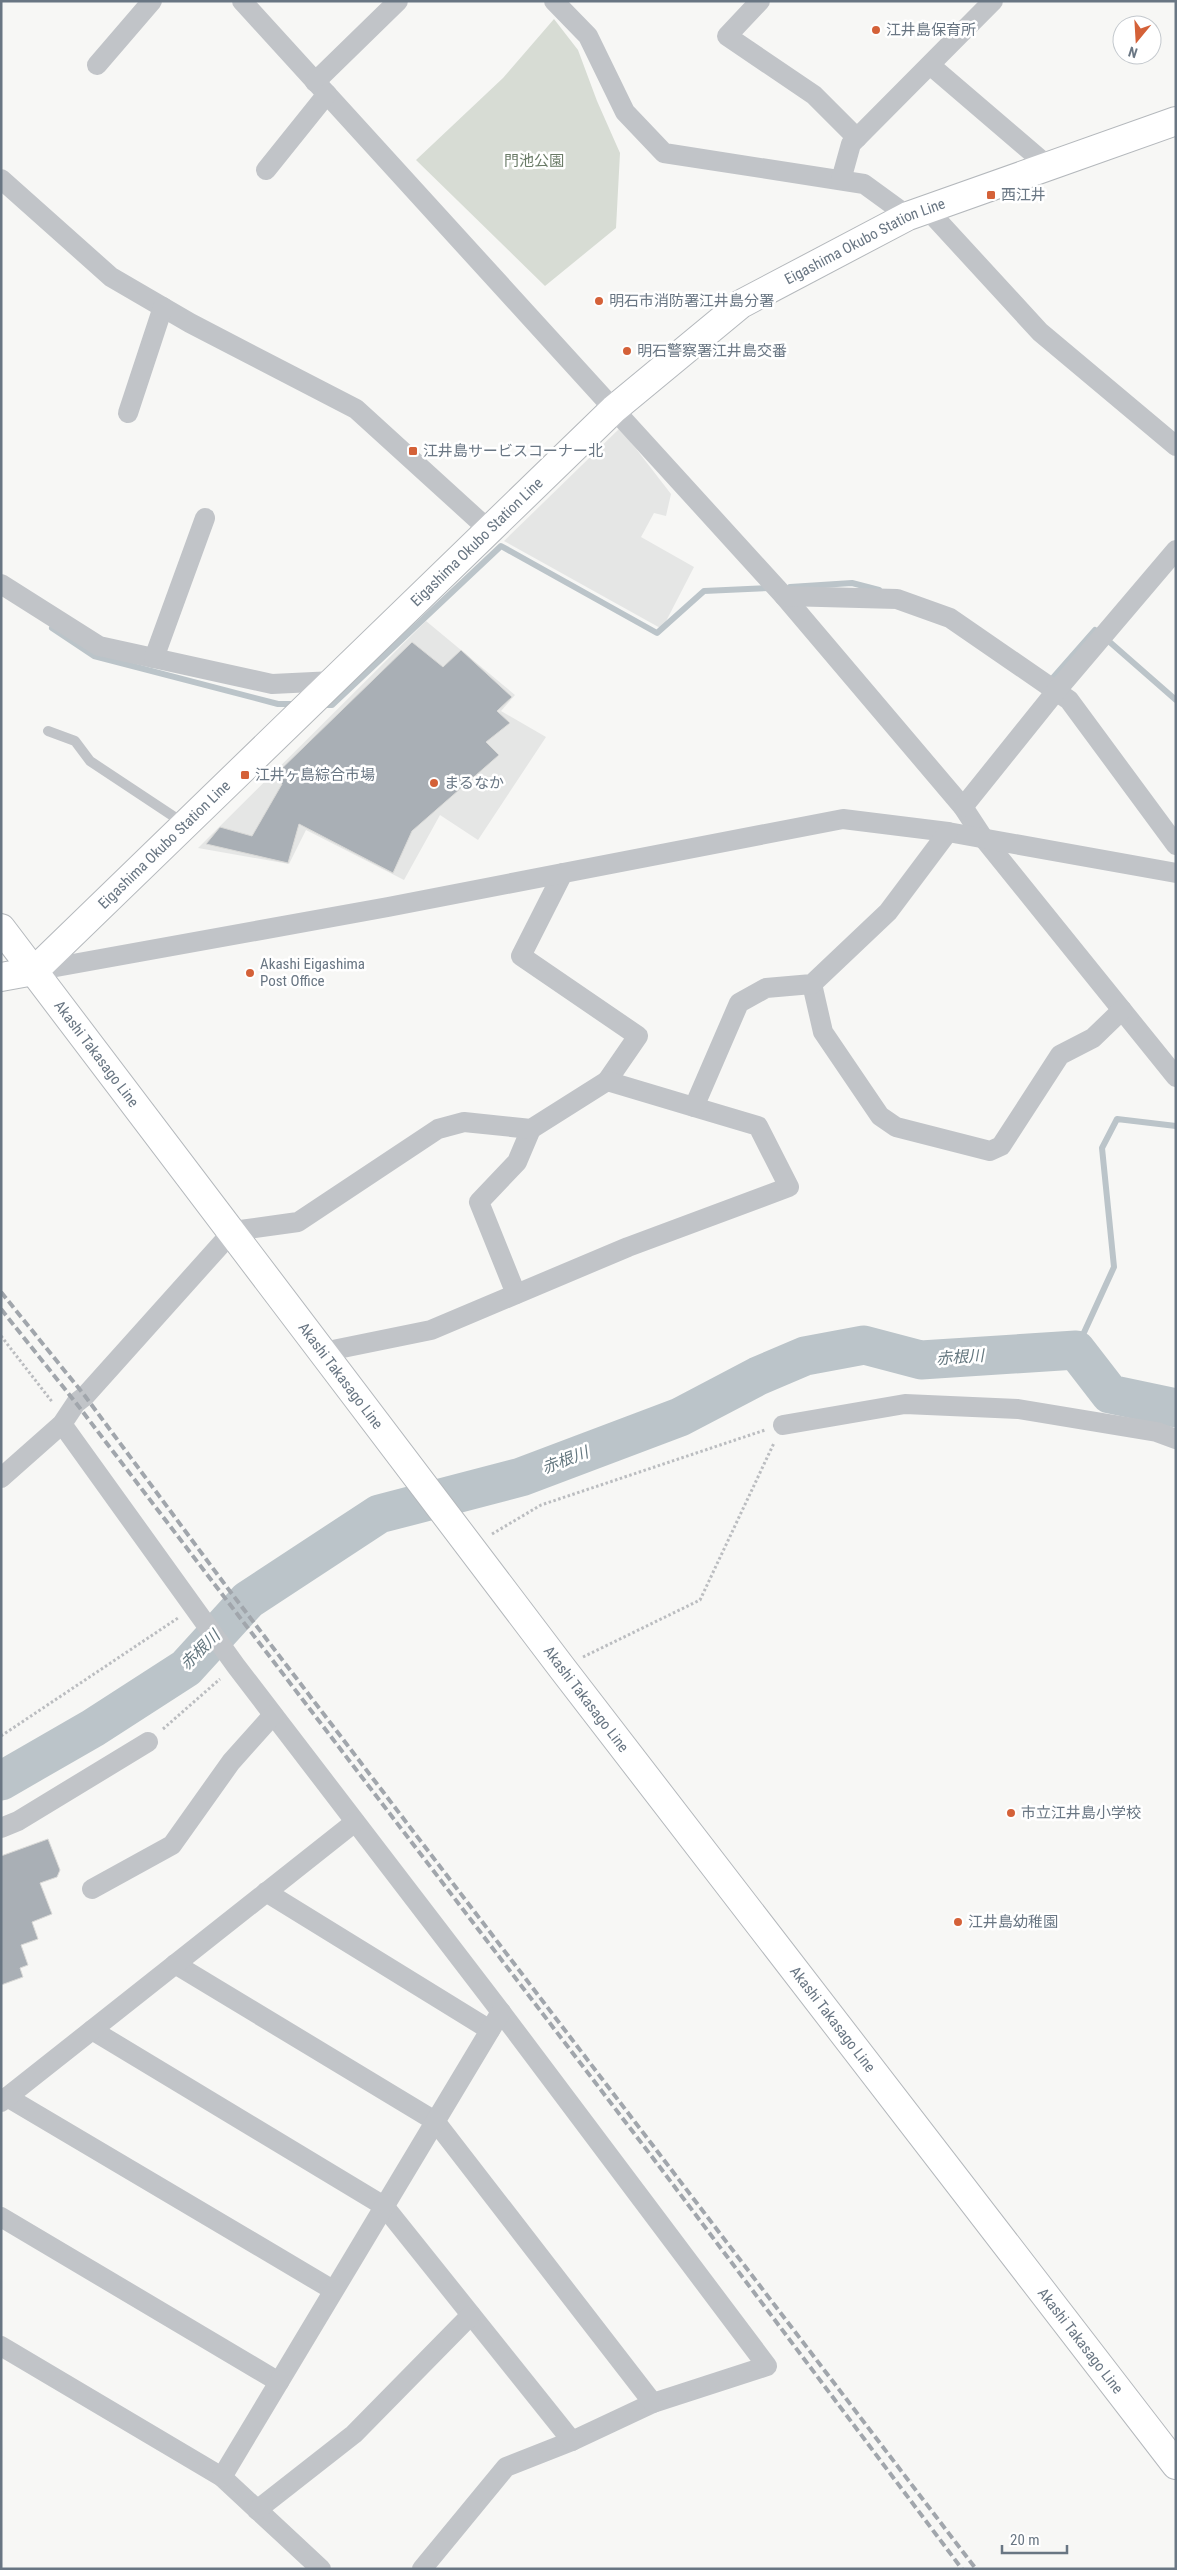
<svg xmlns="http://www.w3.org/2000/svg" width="1177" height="2570" font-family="'Roboto Condensed','Noto Sans JP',sans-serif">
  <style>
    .built { fill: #e5e6e5 }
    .green { fill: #d7dcd4 }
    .water { fill: #bbc4c9 }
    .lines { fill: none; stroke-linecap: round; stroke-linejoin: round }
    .stream { stroke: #bbc4c9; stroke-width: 6 }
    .river { stroke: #bbc4c9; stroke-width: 39 }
    .building { fill: #a9afb5; stroke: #d9d9d7 }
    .secondary-casing { stroke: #b4b8bc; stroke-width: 30 }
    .path { stroke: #bbbdc0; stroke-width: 3; stroke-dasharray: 2.5 2.5; stroke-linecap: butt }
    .lane { stroke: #c1c4c8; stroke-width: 10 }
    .street { stroke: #c1c4c8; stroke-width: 20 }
    .secondary { stroke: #fff; stroke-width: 28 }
    .rail { stroke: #a1a6ac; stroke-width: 4; stroke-dasharray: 8 4; stroke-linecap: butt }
    .poi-dot { fill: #d46138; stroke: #fff; stroke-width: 2 }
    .labels { text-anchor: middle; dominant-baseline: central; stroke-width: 5; stroke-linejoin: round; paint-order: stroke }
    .poi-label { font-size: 15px; fill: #697683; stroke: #fff; text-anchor: start }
    .park-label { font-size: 15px; fill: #6a7b67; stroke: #fff }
    .street-label { font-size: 15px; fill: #697683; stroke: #fff }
    .water-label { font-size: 16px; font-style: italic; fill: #64777f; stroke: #fff }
  </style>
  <rect width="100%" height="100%" fill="#f7f7f5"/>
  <!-- built -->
  <g class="built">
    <polygon points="620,428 671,494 666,516 654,513 641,537 694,567 662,629 504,541"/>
    <polygon points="426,621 515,695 501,711 546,737 478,840 440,815 404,880 306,830 289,864 198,848"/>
  </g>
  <!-- green -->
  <polygon class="green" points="554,19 578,50 597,101 620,153 616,228 545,286 416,160 503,78"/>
  <!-- water -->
  <polygon class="water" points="1129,1398 1176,1402 1176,1416"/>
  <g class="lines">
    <!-- stream -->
    <g class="stream">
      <polyline points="790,587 852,583 879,590"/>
      <polyline points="52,628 94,656 278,704 297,704"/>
      <polyline points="1104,637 1176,700"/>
      <polyline points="1048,678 1051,680 1095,630"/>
      <polyline points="322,705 332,705 501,546 657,633 704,591 770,588"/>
      <polyline points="1076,1350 1114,1267 1102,1148 1117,1119 1176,1126"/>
    </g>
    <!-- river -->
    <polyline class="river" points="1,1781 93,1728 186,1668 248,1600 379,1514 521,1477 680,1417 758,1376 805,1356 864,1345 921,1360 1076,1350 1110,1394 1176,1408"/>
  </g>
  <!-- building -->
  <g class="building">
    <polygon points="412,642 443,667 461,650 512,697 497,711 510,723 486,742 499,755 412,831 393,873 299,824 288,863 206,844 220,827 252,836 282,784 273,777"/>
    <polygon points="48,1839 60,1870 57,1877 40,1883 52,1914 32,1922 38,1939 21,1945 28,1965 20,1968 23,1977 1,1985 1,1856"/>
  </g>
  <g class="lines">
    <!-- secondary casing -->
    <g class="secondary-casing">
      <g id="secondary">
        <path id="s1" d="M 1,928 L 562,1668 L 1176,2465"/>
        <path id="s2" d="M 1,977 L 34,971 L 614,409 L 741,304 L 908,216 L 1176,121"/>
      </g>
    </g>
    <!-- path -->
    <g class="path">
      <polyline points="1,1336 53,1403"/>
      <polyline points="492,1534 541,1505 765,1430"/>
      <polyline points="583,1657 700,1600 774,1443"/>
      <polyline points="163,1729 220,1679"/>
      <polyline points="1,1736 178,1618"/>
    </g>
    <!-- lane -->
    <polyline class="lane" points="48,731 75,741 90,761 185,824"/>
    <!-- street -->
    <g class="street">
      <polyline points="242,1 784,596 963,807 984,839 1176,1077"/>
      <polyline points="554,1 588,36 625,112 664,153 864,184 908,216"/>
      <polyline points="760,1 727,36 814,95 857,138"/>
      <polyline points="97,65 152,1"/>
      <polyline points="930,65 1048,166"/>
      <polyline points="315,82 398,1"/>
      <polyline points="266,170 327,94"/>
      <polyline points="1,179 111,277 190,323 356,409 489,530"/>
      <polyline points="841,180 851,144 993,1"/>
      <polyline points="927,209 1040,332 1176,446"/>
      <polyline points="128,413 163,307"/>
      <polyline points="1,584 99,646 272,684 334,681"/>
      <polyline points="784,596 897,599 950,618 1069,700 1176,845"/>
      <polyline points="154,658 205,518"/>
      <polyline points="963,807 1057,690 1176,550"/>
      <polyline points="563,873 521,956 638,1036 607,1081"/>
      <polyline points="34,971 388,907 843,819 948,832 1176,873"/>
      <polyline points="812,984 823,1032 880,1116 896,1127 990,1151 1001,1146 1060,1055 1093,1038 1122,1010"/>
      <polyline points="516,1294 479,1202 517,1162 531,1129"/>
      <polyline points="323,1352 431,1330 628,1247 789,1187 758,1126 694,1107"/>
      <polyline points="62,1424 236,1666 501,2012 767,2366 653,2403 572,2441 506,2467 422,2569"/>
      <polyline points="783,1425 905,1404 1018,1409 1157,1432 1176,1439"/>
      <polyline points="1,1478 62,1424 76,1403 85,1396 233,1231 298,1222 438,1129 464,1122 531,1129 607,1081 694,1107 739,1003 766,988 812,984 888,912 948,832"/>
      <polyline points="1,1828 18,1821 148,1742"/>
      <polyline points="92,1889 172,1845 231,1762 273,1715"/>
      <polyline points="266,1892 490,2030"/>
      <polyline points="175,1964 435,2121 653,2403"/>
      <polyline points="92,2030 384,2206 572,2441"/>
      <polyline points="7,2097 333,2290"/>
      <polyline points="1,2102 355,1822"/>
      <polyline points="1,2217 279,2382"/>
      <polyline points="1,2346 222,2477 321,2569"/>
      <polyline points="222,2477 501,2012"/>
      <polyline points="257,2510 354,2434 471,2315"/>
    </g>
    <!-- secondary -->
    <use href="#secondary" class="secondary"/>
    <!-- rail -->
    <g class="rail">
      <polyline points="1,1292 85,1396 226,1586 976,2569"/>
      <polyline points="1,1309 76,1403 659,2166 962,2569"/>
    </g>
  </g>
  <!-- markers -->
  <g class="poi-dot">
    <circle cx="876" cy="30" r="5"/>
    <rect x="986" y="190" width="10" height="10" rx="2.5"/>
    <circle cx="599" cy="301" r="5"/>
    <circle cx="627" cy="351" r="5"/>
    <rect x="408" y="446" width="10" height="10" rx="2.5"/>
    <rect x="240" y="770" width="10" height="10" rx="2.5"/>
    <circle cx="434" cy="783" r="5"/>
    <circle cx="250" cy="973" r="5"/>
    <circle cx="1011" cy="1813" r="5"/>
    <circle cx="958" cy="1922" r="5"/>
  </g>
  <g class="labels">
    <!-- poi labels -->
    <g class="poi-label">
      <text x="886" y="30">江井島保育所</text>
      <text x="1001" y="195">西江井</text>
      <text x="609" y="301">明石市消防署江井島分署</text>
      <text x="637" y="351">明石警察署江井島交番</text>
      <text x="423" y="451">江井島サービスコーナー北</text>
      <text x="255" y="775">江井ヶ島綜合市場</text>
      <text x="444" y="783">まるなか</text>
      <text x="260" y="964">Akashi Eigashima<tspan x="260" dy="17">Post Office</tspan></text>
      <text x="1021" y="1813">市立江井島小学校</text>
      <text x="968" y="1922">江井島幼稚園</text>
    </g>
    <!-- park labels -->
    <g class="park-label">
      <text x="534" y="161">門池公園</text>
    </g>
    <!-- street labels -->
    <g class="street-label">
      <text stroke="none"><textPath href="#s2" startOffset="1145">Eigashima Okubo Station Line</textPath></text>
      <text stroke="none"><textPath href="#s2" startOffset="650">Eigashima Okubo Station Line</textPath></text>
      <text stroke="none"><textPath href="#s2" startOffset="215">Eigashima Okubo Station Line</textPath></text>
      <text stroke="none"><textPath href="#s1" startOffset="158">Akashi Takasago Line</textPath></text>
      <text stroke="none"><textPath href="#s1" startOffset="562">Akashi Takasago Line</textPath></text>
      <text stroke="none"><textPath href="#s1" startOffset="968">Akashi Takasago Line</textPath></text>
      <text stroke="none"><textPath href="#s1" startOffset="1372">Akashi Takasago Line</textPath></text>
      <text stroke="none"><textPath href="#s1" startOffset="1778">Akashi Takasago Line</textPath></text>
    </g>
    <!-- water labels -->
    <g class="water-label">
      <text transform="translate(960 1357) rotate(-4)">赤根川</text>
      <text transform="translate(565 1460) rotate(-21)">赤根川</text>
      <text transform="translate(200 1650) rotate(-45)">赤根川</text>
    </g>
  </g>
  <!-- border -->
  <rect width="1177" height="2570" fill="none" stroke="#697683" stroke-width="5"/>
  <!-- north arrow -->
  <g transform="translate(1137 40) rotate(198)"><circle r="24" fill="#ffffff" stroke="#c3c8cd"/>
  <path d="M0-4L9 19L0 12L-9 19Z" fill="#d46138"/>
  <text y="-8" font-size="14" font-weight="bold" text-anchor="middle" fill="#697683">N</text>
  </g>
  <!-- scale -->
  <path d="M1002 2545v8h65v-8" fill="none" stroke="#697683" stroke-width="2.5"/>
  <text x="1010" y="2545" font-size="15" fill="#697683" stroke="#ffffff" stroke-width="4" paint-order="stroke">20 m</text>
</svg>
